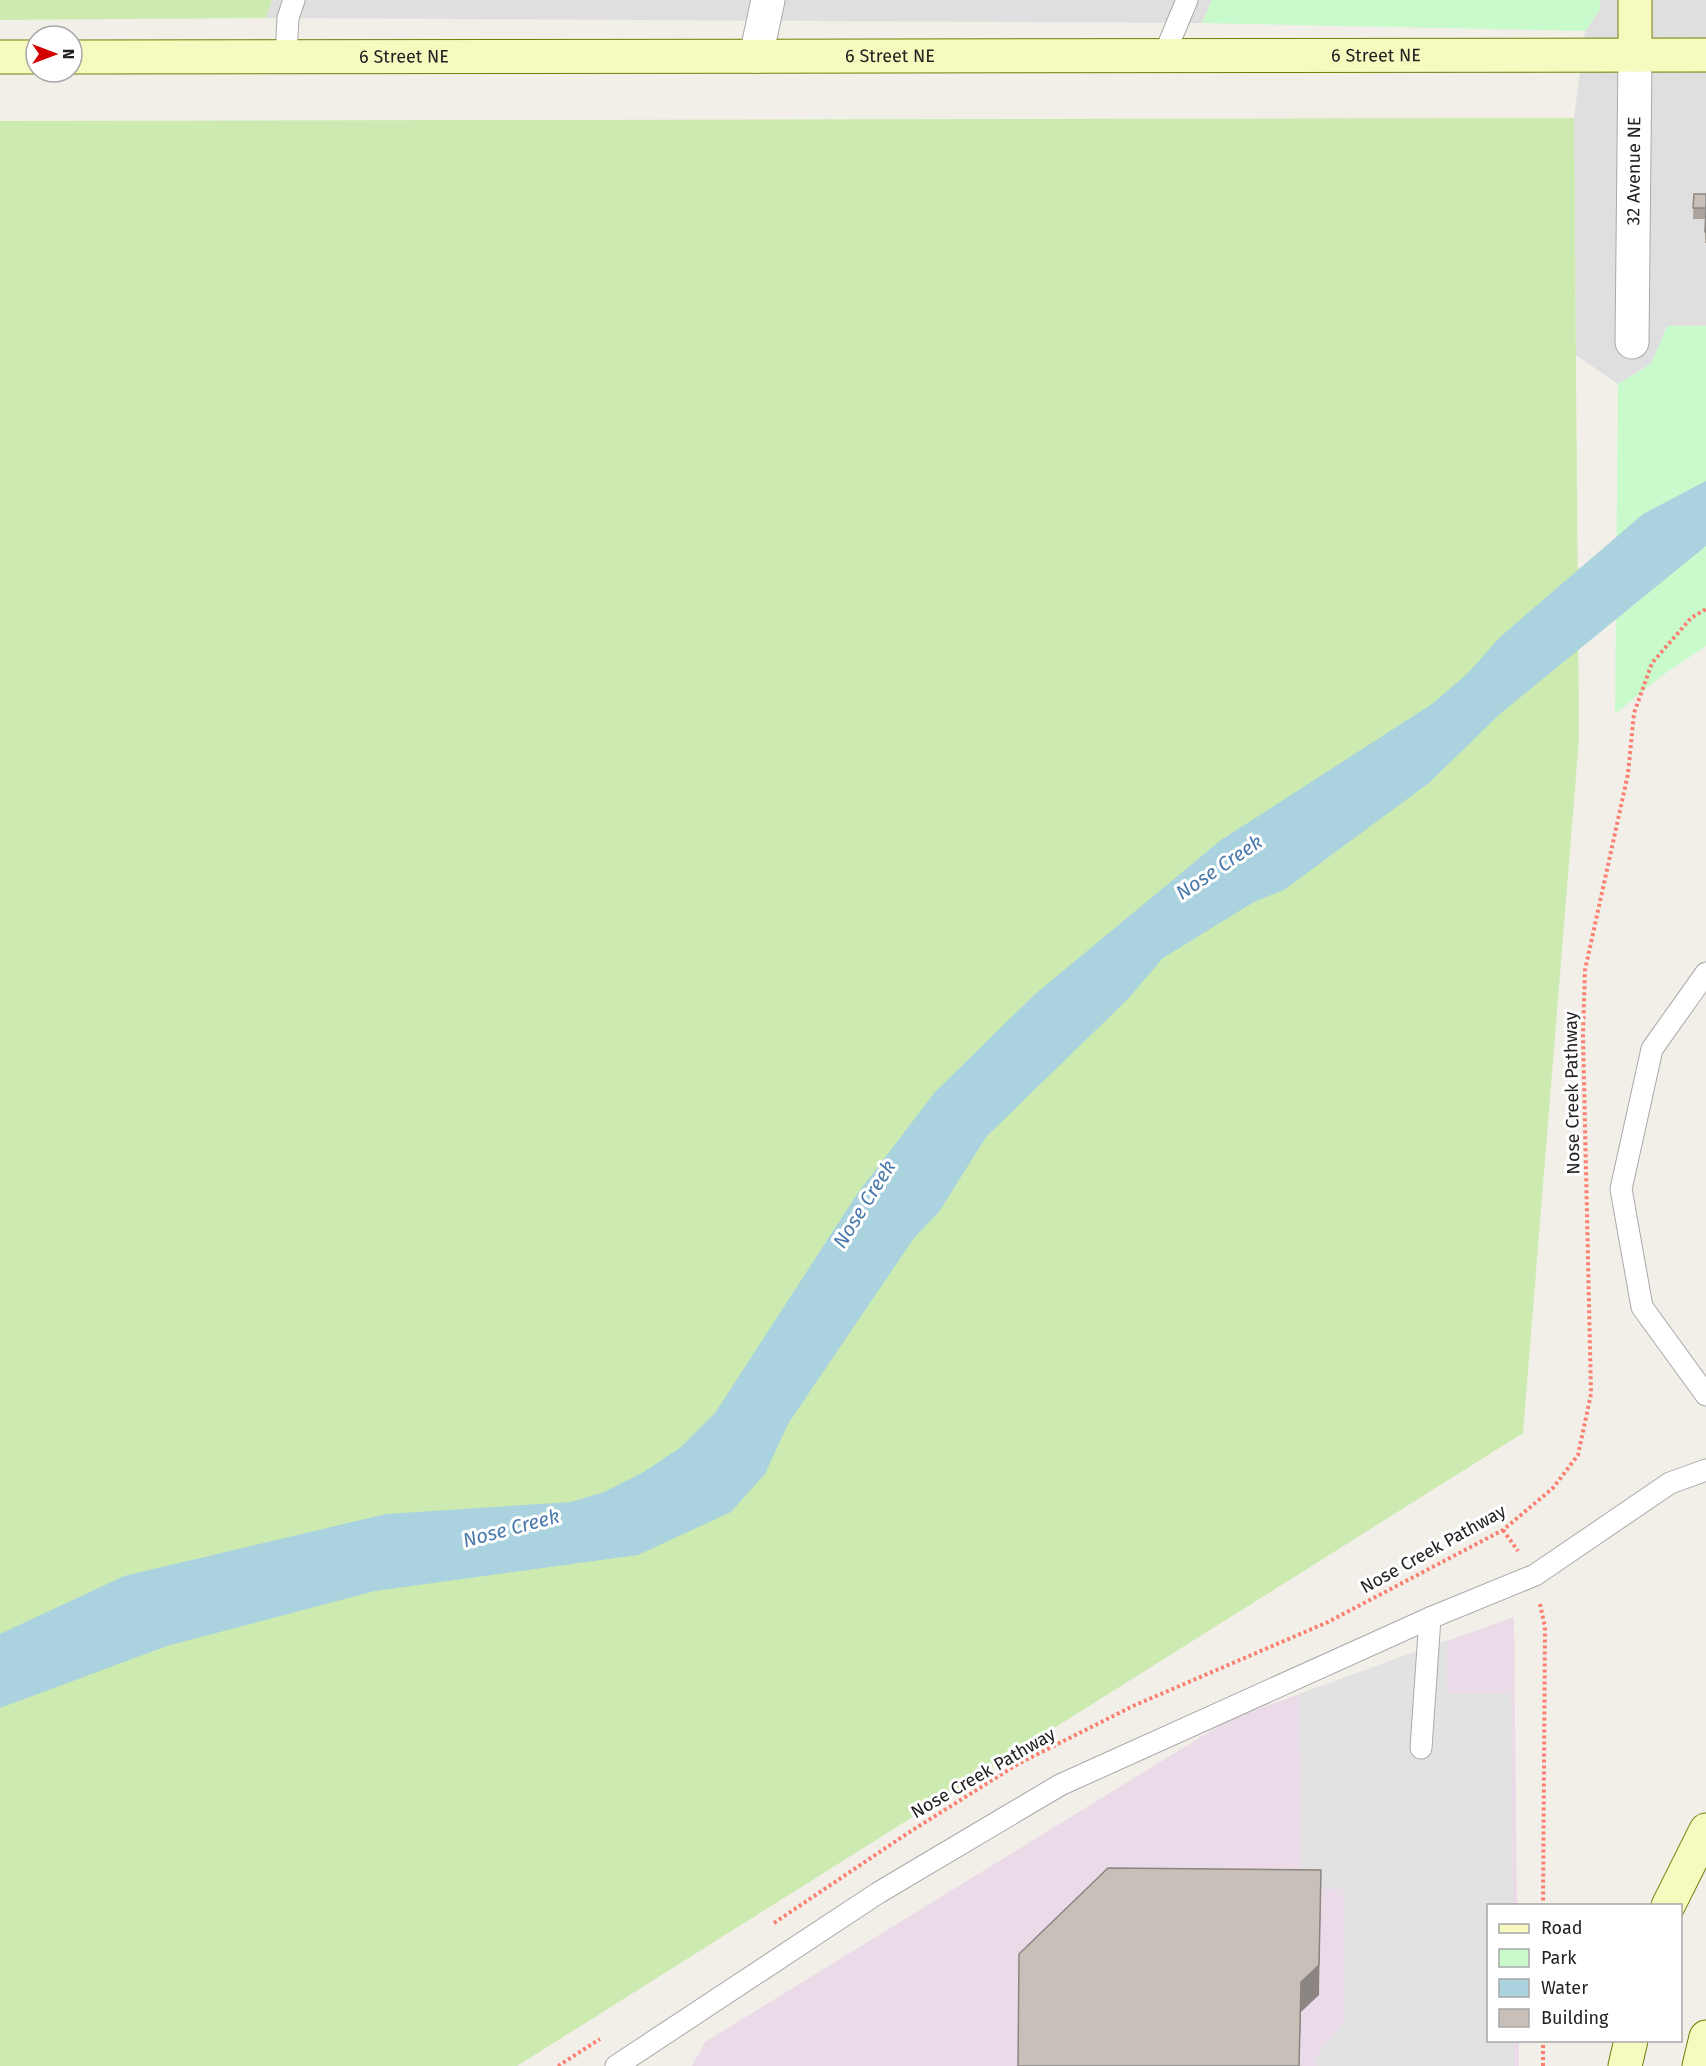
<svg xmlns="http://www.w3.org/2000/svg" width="1706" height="2066" font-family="'Fira Sans',sans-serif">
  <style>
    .residential { fill: #e0dfdf }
    .industrial { fill: #ebdbe8 }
    .grass { fill: #cdebb0 }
    .park { fill: #c8facc }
    .parking { fill: #e2e2e2 }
    .water { fill: #aad3df }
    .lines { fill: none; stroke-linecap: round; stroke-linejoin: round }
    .lane-casing { stroke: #a9a9a9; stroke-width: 23 }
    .street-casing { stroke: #a9a9a9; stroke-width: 35 }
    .secondary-casing { stroke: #707d05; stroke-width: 35 }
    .path { stroke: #fa8072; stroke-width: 4; stroke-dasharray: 3 3; stroke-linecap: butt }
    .lane { stroke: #fff; stroke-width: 21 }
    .street { stroke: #fff; stroke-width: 33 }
    .secondary { stroke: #f7fabf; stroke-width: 33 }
    .wall { fill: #aba49e }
    .shaded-wall { fill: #8b8681 }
    .building { fill: #c7bfb8; stroke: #8b8681; stroke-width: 1.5 }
    .labels { text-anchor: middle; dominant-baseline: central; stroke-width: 6; stroke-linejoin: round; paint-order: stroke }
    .street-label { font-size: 18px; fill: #222; stroke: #fff }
    .water-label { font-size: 20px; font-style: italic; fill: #4a7aab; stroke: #fff }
  </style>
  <rect width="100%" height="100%" fill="#f2efe9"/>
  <!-- residential -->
  <g class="residential">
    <polygon points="272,0 1212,0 1202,23 266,18"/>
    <polygon points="1600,0 1706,0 1706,326 1667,326 1651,364 1618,384 1576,355 1574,118 1585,31 1600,10"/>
  </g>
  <!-- industrial -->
  <polygon class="industrial" points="1514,1617 1517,1905 1488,1906 1488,2040 1519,2041 1519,2066 692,2066 705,2042 1230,1719"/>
  <!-- grass -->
  <g class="grass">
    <polygon points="0,0 272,0 266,18 0,20"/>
    <polygon points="1574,118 1579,739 1523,1433 517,2066 0,2066 0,121"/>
  </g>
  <!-- park -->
  <g class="park">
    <polygon points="1212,0 1600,0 1600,10 1585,31 1202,23"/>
    <polygon points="1667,326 1706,326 1706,646 1664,674 1615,714 1618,384 1651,364"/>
  </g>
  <!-- parking -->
  <polygon class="parking" points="1447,1640 1447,1694 1511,1694 1513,1905 1488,1906 1488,2040 1514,2041 1514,2066 1318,2066 1313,2060 1345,2021 1343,1889 1302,1889 1299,1694"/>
  <!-- water -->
  <polygon class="water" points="1706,481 1706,546 1501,713 1429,783 1284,890 1254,902 1163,958 1128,999 986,1137 939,1212 914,1238 788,1424 765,1474 731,1512 638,1555 375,1591 167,1646 0,1708 0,1634 124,1576 386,1514 571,1502 604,1492 642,1473 681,1447 715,1413 857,1194 935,1092 1034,995 1221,840 1432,704 1468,673 1500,637 1643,514"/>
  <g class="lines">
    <!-- lane casing -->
    <g class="lane-casing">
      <g id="lane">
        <polyline points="1164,55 1187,0"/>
        <polyline points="286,56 288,18 294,0"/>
        <polyline points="1706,973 1652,1049 1621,1189 1642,1307 1706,1395"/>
        <polyline points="1421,1748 1430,1618 1535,1575 1670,1483 1706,1470"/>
        <polyline points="616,2066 878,1893 1060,1785 1430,1618"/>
      </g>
    </g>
    <!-- street casing -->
    <g class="street-casing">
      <g id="street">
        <polyline points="756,56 768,0"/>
        <path id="s1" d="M 1632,342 L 1635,55"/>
      </g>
    </g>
    <!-- secondary casing -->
    <g class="secondary-casing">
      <g id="secondary">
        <polyline points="1635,55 1635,0"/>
        <polyline points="0,57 36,57"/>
        <path id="s2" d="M 72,57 L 1706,55"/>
        <polyline points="1668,1906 1706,1830"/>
        <polyline points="1625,2066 1631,2040"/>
        <polyline points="1699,2066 1706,2037"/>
      </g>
    </g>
    <!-- path -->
    <g class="path">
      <polyline points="1503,1530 1518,1551"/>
      <polyline points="1540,1604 1545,1627 1543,1906"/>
      <polyline points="774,1923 908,1833 1018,1764 1133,1706 1328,1622 1503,1530 1553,1488 1578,1455 1591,1394 1583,1034 1585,970 1628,774 1634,713 1652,663 1691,618 1706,609"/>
      <polyline points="558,2066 600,2039"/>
      <polyline points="1543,2066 1543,2040"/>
    </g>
    <!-- lane -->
    <use href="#lane" class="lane"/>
    <!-- street -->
    <use href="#street" class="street"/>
    <!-- secondary -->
    <use href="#secondary" class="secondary"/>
  </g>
  <!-- wall -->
  <polygon class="wall" points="1694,194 1706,194 1706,243 1705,243 1705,219 1693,219"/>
  <!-- shaded-wall -->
  <polygon class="shaded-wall" points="1321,1870 1319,1995 1301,2012 1299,2066 1301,1982"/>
  <!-- building -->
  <g class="building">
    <polygon points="1694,194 1706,194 1706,232 1705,232 1706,208 1693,208"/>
    <polygon points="1108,1868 1321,1870 1319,1965 1301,1982 1299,2066 1018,2066 1019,1954"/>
  </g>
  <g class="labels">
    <!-- street labels -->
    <g class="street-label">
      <text stroke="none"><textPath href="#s2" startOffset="818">6 Street NE</textPath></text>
      <text stroke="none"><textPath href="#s2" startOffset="1304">6 Street NE</textPath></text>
      <text stroke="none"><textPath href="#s2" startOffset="332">6 Street NE</textPath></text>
      <text stroke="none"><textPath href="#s1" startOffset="171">32 Avenue NE</textPath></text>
      <text transform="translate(1572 1093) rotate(-91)">Nose Creek Pathway</text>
      <text transform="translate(1433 1549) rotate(-29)">Nose Creek Pathway</text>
      <text transform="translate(983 1773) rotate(-30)">Nose Creek Pathway</text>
    </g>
    <!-- water labels -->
    <g class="water-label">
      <text transform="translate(1219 867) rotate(-34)">Nose Creek</text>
      <text transform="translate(864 1204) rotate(-58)">Nose Creek</text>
      <text transform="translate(511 1528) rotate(-15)">Nose Creek</text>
    </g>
  </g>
  <!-- legend -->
  <rect x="1487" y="1904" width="195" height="138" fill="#ffffff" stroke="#a7a7a7" stroke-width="1.5"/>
  <rect x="1499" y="1924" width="30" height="9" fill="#f7fabf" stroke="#a7a7a7" stroke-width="1.5"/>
  <text x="1541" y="1934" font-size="18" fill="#222222">Road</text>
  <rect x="1499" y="1949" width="30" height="18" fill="#c8facc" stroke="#a7a7a7" stroke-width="1.5"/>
  <text x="1541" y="1964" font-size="18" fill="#222222">Park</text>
  <rect x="1499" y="1979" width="30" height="18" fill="#aad3df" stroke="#a7a7a7" stroke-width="1.5"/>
  <text x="1541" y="1994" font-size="18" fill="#222222">Water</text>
  <rect x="1499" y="2009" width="30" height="18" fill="#c7bfb8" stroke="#a7a7a7" stroke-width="1.5"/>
  <text x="1541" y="2024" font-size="18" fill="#222222">Building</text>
  <!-- north arrow -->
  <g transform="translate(54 54) rotate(90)"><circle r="28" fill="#ffffff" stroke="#a7a7a7" stroke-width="1.5"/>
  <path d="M0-4.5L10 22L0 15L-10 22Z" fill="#d40000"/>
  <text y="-9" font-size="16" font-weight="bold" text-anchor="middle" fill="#222222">N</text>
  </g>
</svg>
